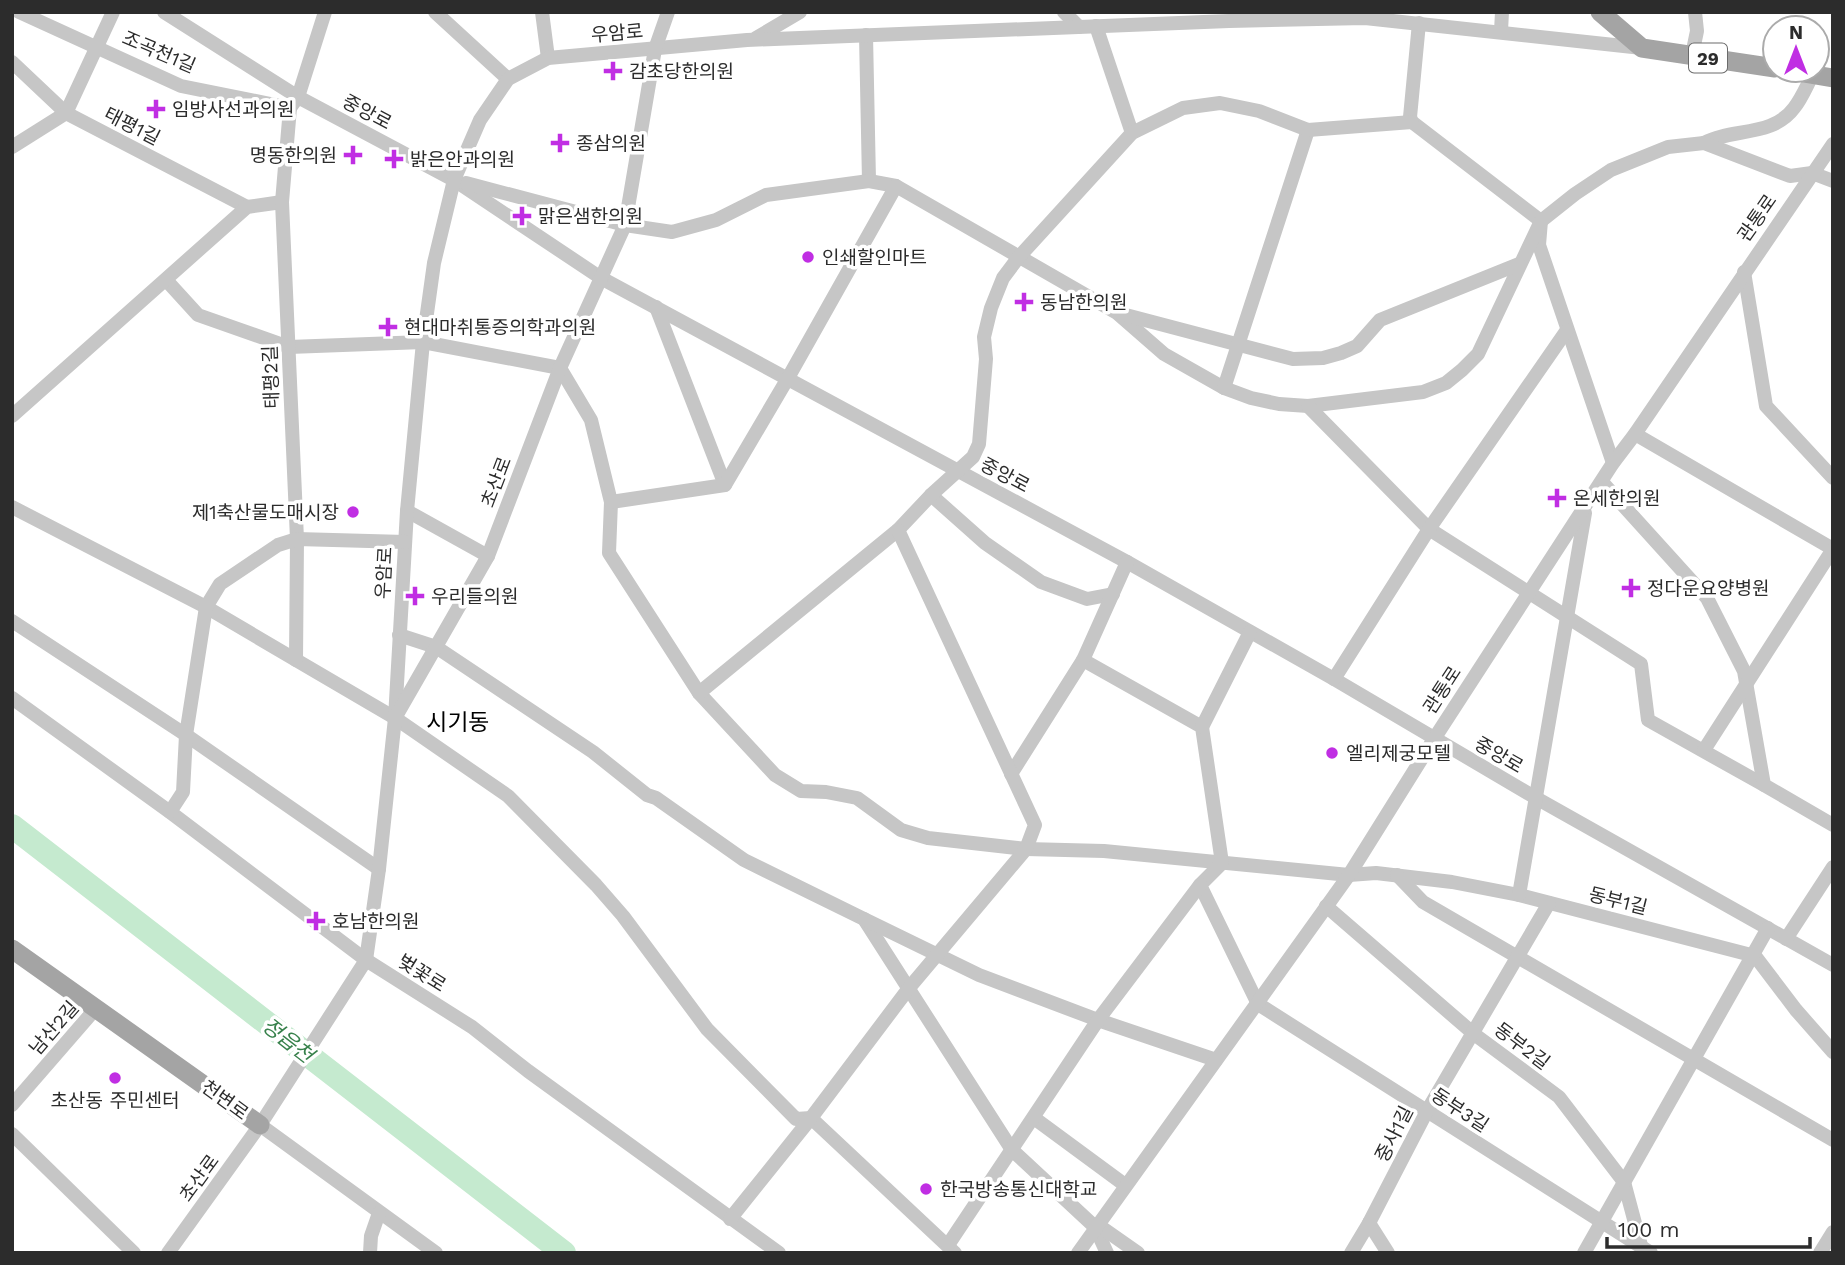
<svg xmlns="http://www.w3.org/2000/svg" width="1845" height="1265" font-family="'Work Sans','Noto Sans KR',sans-serif">
  <style>
    .lines { fill: none; stroke-linecap: round; stroke-linejoin: round }
    .river { stroke: #c5eacf; stroke-width: 24 }
    .minor { stroke: #c6c6c6; stroke-width: 14 }
    .major { stroke: #a4a4a4; stroke-width: 19 }
    .poi-dot { fill: #c02ee3; stroke: #fff; stroke-width: 2.5 }
    .labels { text-anchor: middle; dominant-baseline: central; stroke-width: 7; stroke-linejoin: round; paint-order: stroke }
    .shield { fill: #fff; stroke: #6b6b6b; stroke-width: 2 }
    .shield-label { font-size: 18px; font-weight: bold; fill: #2c2c2c }
    .street-label { font-size: 19px; fill: #2c2c2c; stroke: #fff }
    .poi-label { font-size: 19px; fill: #2c2c2c; stroke: #fff; text-anchor: start }
    .water-label { font-size: 21px; font-style: italic; fill: #37814b; stroke: #fff }
    .quarter-label { font-size: 23px; fill: #000; stroke: #fff }
  </style>
  <rect width="100%" height="100%" fill="#fff"/>
  <g class="lines">
    <!-- river -->
    <polyline class="river" points="12,826 564,1253"/>
    <!-- minor -->
    <g class="minor">
      <polyline points="19,12 181,86 290,108"/>
      <polyline points="164,12 298,97 454,180 601,278 1127,562 1334,679 1536,798 1833,965"/>
      <polyline points="435,12 508,79"/>
      <polyline points="542,12 548,58"/>
      <polyline points="1064,12 1079,27"/>
      <polyline points="1419,23 1410,117 1412,122 1541,221 1539,245 1613,463"/>
      <polyline points="1096,26 1132,133"/>
      <polyline points="1501,31 1502,12"/>
      <polyline points="866,35 869,181"/>
      <polyline points="756,38 800,12"/>
      <polyline points="1692,55 1697,31 1695,12"/>
      <polyline points="12,62 66,113 247,207"/>
      <path d="M 1704,143 C 1732,128 1773,137 1794,108 C 1802,98 1807,85 1813,74"/>
      <polyline points="12,147 66,113 113,12"/>
      <polyline points="466,183 625,225 672,232 716,220 766,195 869,181 896,186 1117,313 1164,354 1224,388 1251,398 1279,404 1308,406 1423,392 1446,383 1462,370 1478,354 1541,221 1575,194 1611,170 1668,147 1704,143 1790,176 1812,173 1833,181"/>
      <polyline points="1744,272 1766,406 1833,478"/>
      <polyline points="167,281 198,315 289,347 423,342 560,368 591,420 611,502 609,553 699,693 775,775 801,791 826,792 857,798 901,830 928,838 1026,849 1104,851 1349,875 1376,873 1452,882 1519,895 1755,956 1796,1010 1833,1052"/>
      <polyline points="656,307 725,485"/>
      <polyline points="1122,314 1293,359 1323,358 1341,353 1357,346 1380,320 1519,264"/>
      <polyline points="1224,388 1308,130"/>
      <polyline points="1308,406 1429,529 1641,664 1648,720 1764,785"/>
      <polyline points="12,416 247,207 282,202"/>
      <polyline points="1635,434 1833,549"/>
      <polyline points="1602,482 1707,598 1744,671 1764,785 1833,825"/>
      <polyline points="931,495 985,543 1041,582 1087,599 1113,594"/>
      <polyline points="611,502 725,485 788,378 896,186"/>
      <polyline points="12,507 206,607 296,660 395,718 508,796 596,885 623,916 707,1029 796,1119 811,1118 955,1253"/>
      <polyline points="407,511 488,556"/>
      <polyline points="12,621 186,735 379,869"/>
      <polyline points="399,635 436,647 593,752 647,795 656,798 744,860 864,919 1012,1150 1095,1227 1107,1253"/>
      <polyline points="296,660 297,539 282,202 290,108 298,97 325,12"/>
      <polyline points="1083,660 1202,727 1222,863 1200,885 1258,1004 1651,1253"/>
      <polyline points="1334,679 1429,529 1567,330"/>
      <polyline points="699,693 898,530 931,495 973,457 979,444 986,359 984,337 991,308 1003,278 1018,258 1132,133 1183,108 1220,103 1259,111 1308,130 1412,122"/>
      <polyline points="12,698 170,812 366,960 472,1027 528,1071 779,1253"/>
      <polyline points="395,718 407,511 423,342 434,263 454,180 480,120 508,79 548,58 747,40 1229,21 1365,18 1642,48"/>
      <polyline points="1202,727 1250,632"/>
      <polyline points="1704,750 1833,549"/>
      <polyline points="1011,774 1083,660 1127,562"/>
      <polyline points="170,812 183,792 186,735 206,607 220,584 278,545 297,539 405,542"/>
      <polyline points="1397,875 1423,902 1833,1140"/>
      <polyline points="1519,895 1585,513"/>
      <polyline points="1326,906 1474,1034 1559,1097 1624,1182 1643,1253"/>
      <polyline points="864,919 979,975 1098,1020 1216,1060"/>
      <polyline points="1786,939 1833,867"/>
      <polyline points="12,1105 97,1007"/>
      <polyline points="1034,1118 1125,1185"/>
      <polyline points="260,1125 436,1253"/>
      <polyline points="12,1134 134,1253"/>
      <polyline points="730,1219 811,1118 909,988 1026,849 1035,825 898,530"/>
      <polyline points="1369,1223 1388,1253"/>
      <polyline points="1098,1225 1138,1253"/>
      <polyline points="948,1245 1098,1020 1200,885"/>
      <polyline points="168,1253 260,1125 366,960 379,869 395,718 488,556 560,368 625,225 655,49 668,12"/>
      <polyline points="370,1253 371,1236 379,1213"/>
      <polyline points="1078,1253 1349,875 1434,739 1613,463 1635,434 1833,144"/>
      <polyline points="1351,1253 1369,1223 1427,1111 1549,903"/>
      <polyline points="1584,1253 1768,928"/>
      <polyline points="1820,1253 1833,1232"/>
    </g>
    <!-- major -->
    <g class="major">
      <polyline points="1600,12 1642,48 1775,68"/>
      <polyline points="1786,70 1833,78"/>
      <polyline points="12,949 260,1125"/>
    </g>
  </g>
  <!-- markers -->
  <g class="poi-dot">
    <path d="M609.5 60.5h7v7h7v7h-7v7h-7v-7h-7v-7h7z"/>
    <path d="M152.5 98.5h7v7h7v7h-7v7h-7v-7h-7v-7h7z"/>
    <path d="M556.5 132.5h7v7h7v7h-7v7h-7v-7h-7v-7h7z"/>
    <path d="M349.5 144.5h7v7h7v7h-7v7h-7v-7h-7v-7h7z"/>
    <path d="M390.5 148.5h7v7h7v7h-7v7h-7v-7h-7v-7h7z"/>
    <path d="M518.5 205.5h7v7h7v7h-7v7h-7v-7h-7v-7h7z"/>
    <circle cx="808" cy="257" r="7"/>
    <path d="M1020.5 291.5h7v7h7v7h-7v7h-7v-7h-7v-7h7z"/>
    <path d="M384.5 316.5h7v7h7v7h-7v7h-7v-7h-7v-7h7z"/>
    <path d="M1553.5 487.5h7v7h7v7h-7v7h-7v-7h-7v-7h7z"/>
    <circle cx="353" cy="512" r="7"/>
    <path d="M1627.5 577.5h7v7h7v7h-7v7h-7v-7h-7v-7h7z"/>
    <path d="M411.5 585.5h7v7h7v7h-7v7h-7v-7h-7v-7h7z"/>
    <circle cx="1332" cy="753" r="7"/>
    <path d="M312.5 910.5h7v7h7v7h-7v7h-7v-7h-7v-7h7z"/>
    <circle cx="115" cy="1078" r="7"/>
    <circle cx="926" cy="1189" r="7"/>
  </g>
  <g class="labels">
    <!-- shield labels -->
    <rect class="shield" x="1689" y="43.5" width="38" height="29" rx="5"/>
    <g class="shield-label">
      <text x="1708" y="58">29</text>
    </g>
    <!-- street labels -->
    <g class="street-label">
      <text transform="translate(617 33) rotate(-5)">우암로</text>
      <text transform="translate(159 52) rotate(23)">조곡천1길</text>
      <text transform="translate(367 112) rotate(28)">중앙로</text>
      <text transform="translate(132 126) rotate(27)">태평1길</text>
      <text transform="translate(1757 218) rotate(-55)">관통로</text>
      <text transform="translate(271 377) rotate(-92)">태평2길</text>
      <text transform="translate(1005 475) rotate(28)">중앙로</text>
      <text transform="translate(496 482) rotate(-69)">초산로</text>
      <text transform="translate(384 573) rotate(-87)">우암로</text>
      <text transform="translate(1442 690) rotate(-57)">관통로</text>
      <text transform="translate(1499 755) rotate(30)">중앙로</text>
      <text transform="translate(1618 901) rotate(14)">동부1길</text>
      <text transform="translate(422 973) rotate(32)">벚꽃로</text>
      <text transform="translate(54 1028) rotate(-49)">남산2길</text>
      <text transform="translate(1522 1046) rotate(37)">동부2길</text>
      <text transform="translate(225 1100) rotate(36)">천변로</text>
      <text transform="translate(1460 1110) rotate(33)">동부3길</text>
      <text transform="translate(1394 1134) rotate(-63)">중사1길</text>
      <text transform="translate(199 1178) rotate(-54)">초산로</text>
    </g>
    <!-- poi labels -->
    <g class="poi-label">
      <text x="629" y="71">감초당한의원</text>
      <text x="172" y="109">임방사선과의원</text>
      <text x="576" y="143">종삼의원</text>
      <text x="337" y="155" text-anchor="end">명동한의원</text>
      <text x="410" y="159">밝은안과의원</text>
      <text x="538" y="216">맑은샘한의원</text>
      <text x="822" y="257">인쇄할인마트</text>
      <text x="1040" y="302">동남한의원</text>
      <text x="404" y="327">현대마취통증의학과의원</text>
      <text x="1573" y="498">온세한의원</text>
      <text x="339" y="512" text-anchor="end">제1축산물도매시장</text>
      <text x="1647" y="588">정다운요양병원</text>
      <text x="431" y="596">우리들의원</text>
      <text x="1346" y="753">엘리제궁모텔</text>
      <text x="332" y="921">호남한의원</text>
      <text x="115" y="1100" text-anchor="middle">초산동 주민센터</text>
      <text x="940" y="1189">한국방송통신대학교</text>
    </g>
    <!-- water labels -->
    <g class="water-label">
      <text transform="translate(288 1040) rotate(38)">정읍천</text>
    </g>
    <!-- quarter labels -->
    <g class="quarter-label">
      <text x="458" y="722">시기동</text>
    </g>
  </g>
  <!-- border -->
  <rect width="1845" height="1265" fill="none" stroke="#2c2c2c" stroke-width="28"/>
  <!-- north arrow -->
  <g transform="translate(1796 49)"><circle r="33" fill="#ffffff" stroke="#ababab" stroke-width="2"/>
  <path d="M0-5L12 26L0 18L-12 26Z" fill="#c02ee3"/>
  <text y="-10" font-size="19" font-weight="bold" text-anchor="middle" fill="#2c2c2c">N</text>
  </g>
  <!-- scale -->
  <path d="M1607 1237v10h203v-10" fill="none" stroke="#2c2c2c" stroke-width="3.5"/>
  <text x="1618" y="1237" font-size="21" fill="#2c2c2c" stroke="#ffffff" stroke-width="5" paint-order="stroke">100 m</text>
</svg>
